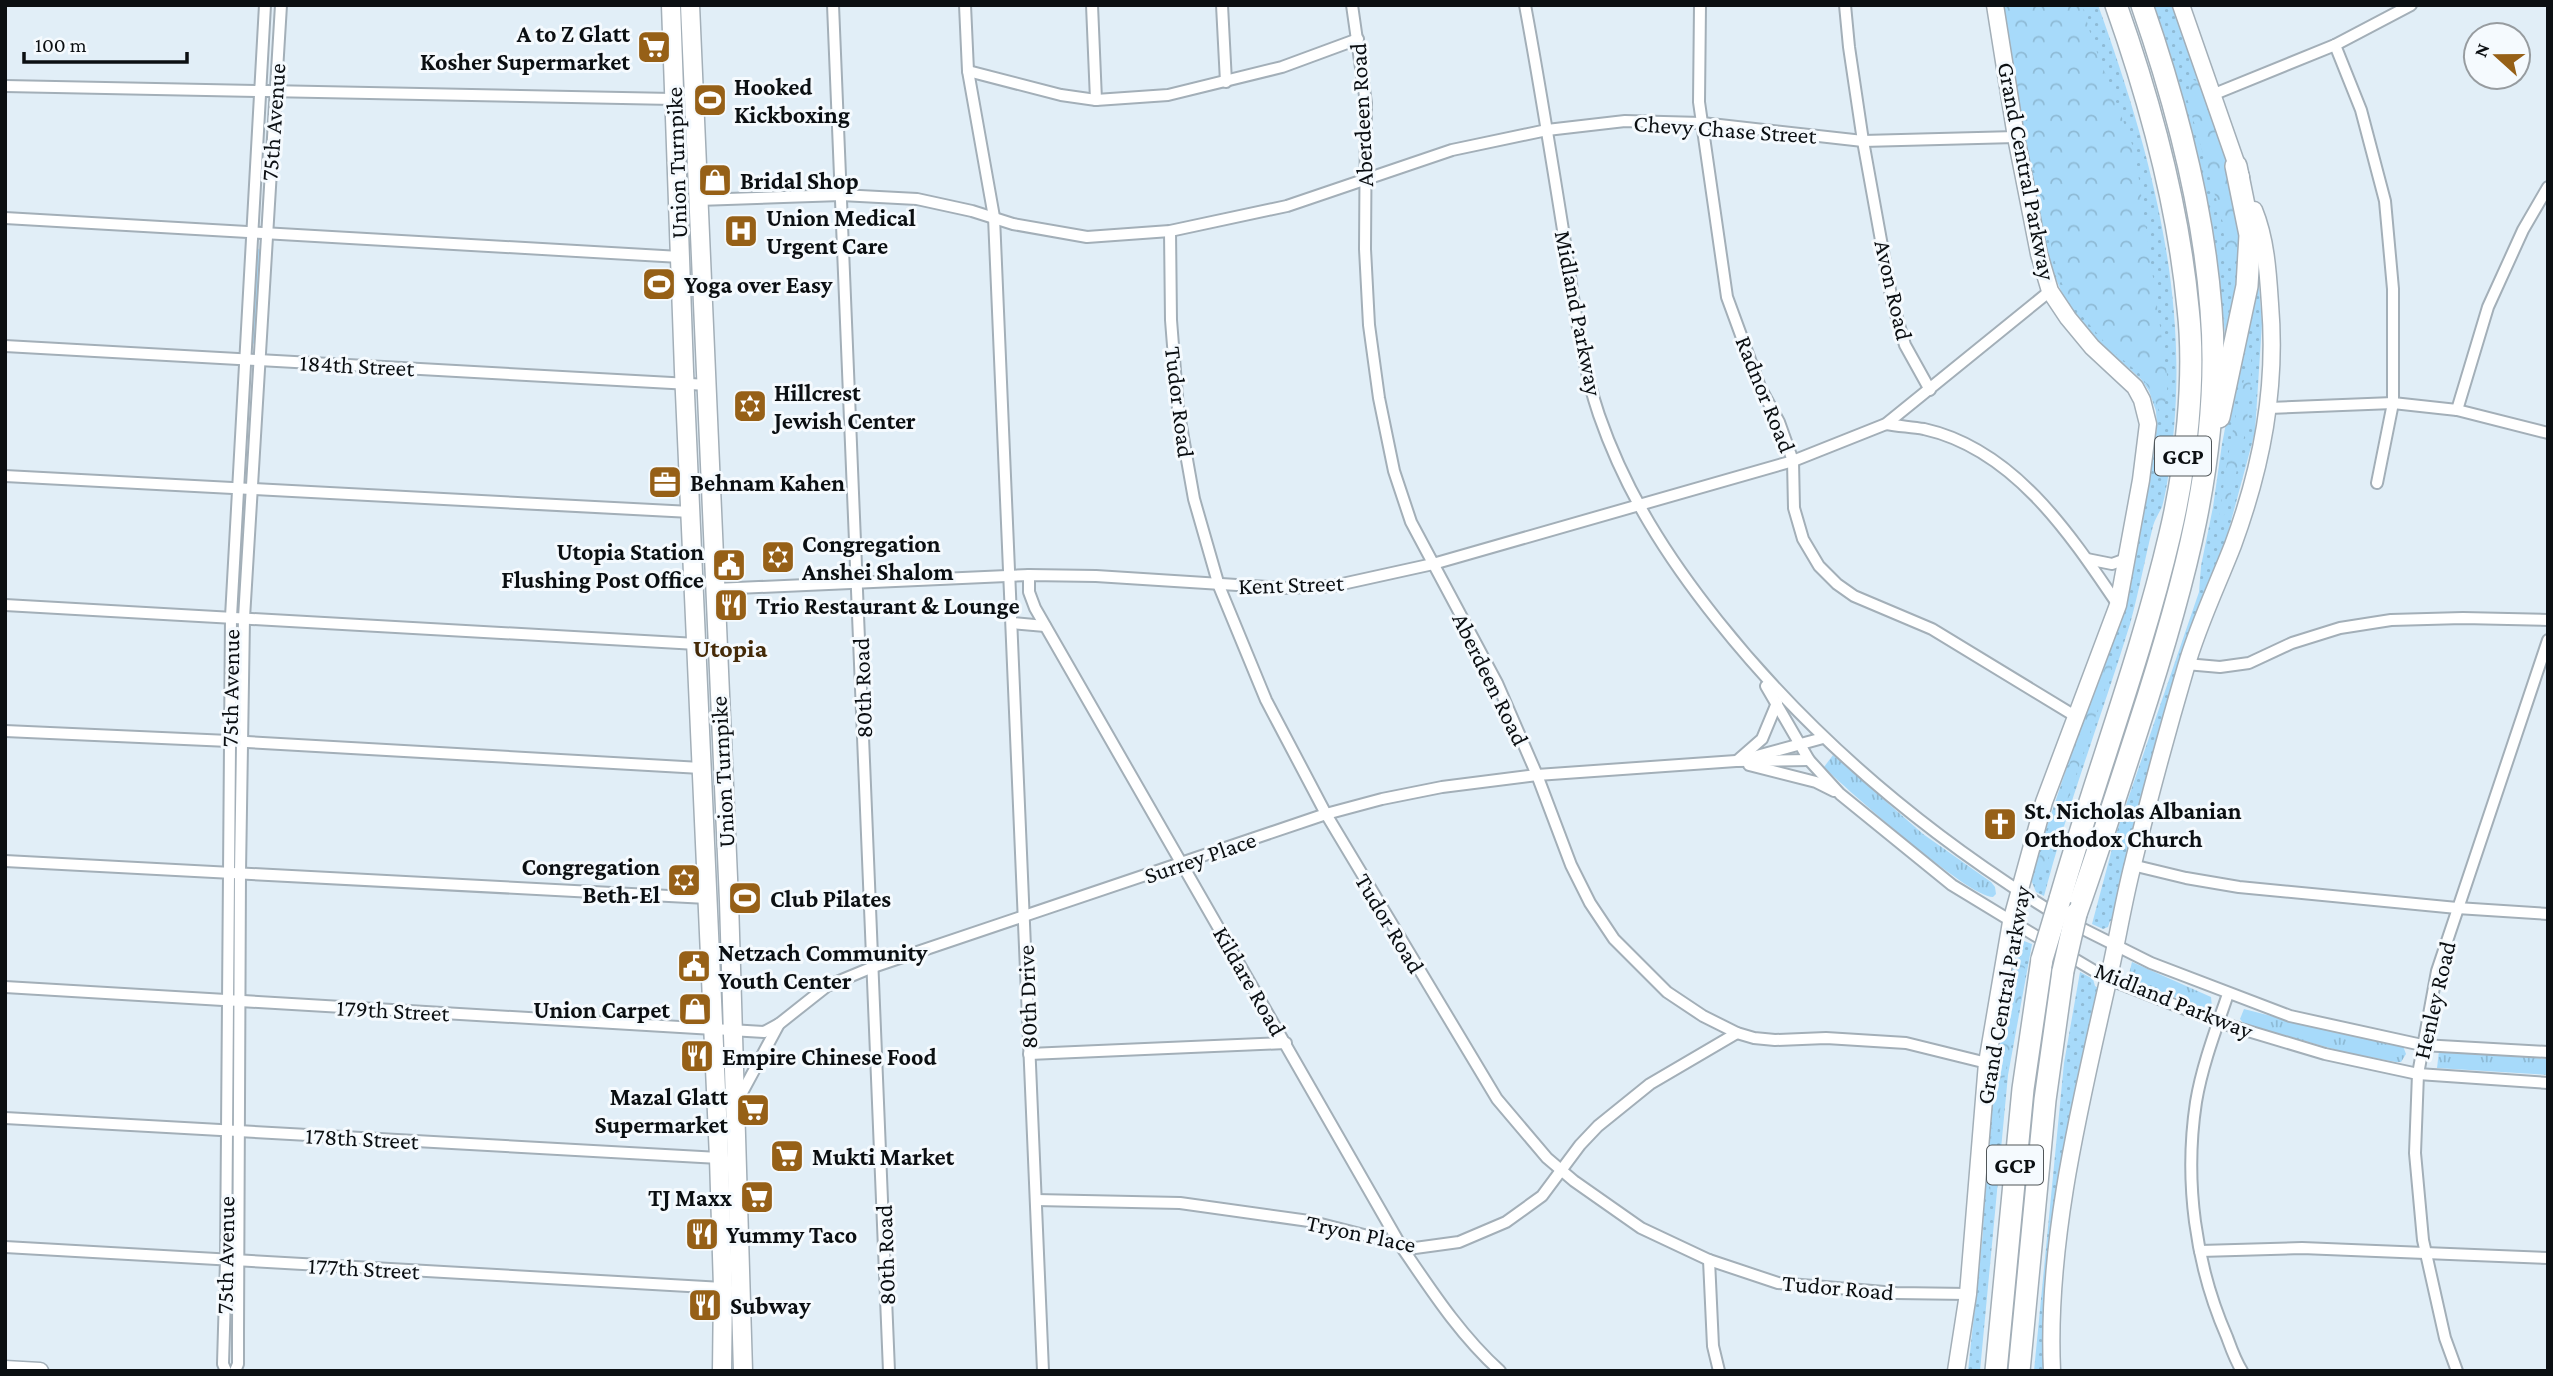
<svg xmlns="http://www.w3.org/2000/svg" width="2553" height="1376" font-family="'Crimson Pro',serif">
  <style>
    .grass { fill: url(#grass-dots) }
    .forest { fill: url(#forest-crowns) }
    .park { fill: url(#park-tufts) }
    .garden { fill: #a7dafa }
    .lines { fill: none; stroke-linecap: round; stroke-linejoin: round }
    .street-casing { stroke: #a3afb8; stroke-width: 14 }
    .secondary-casing { stroke: #a3afb8; stroke-width: 19 }
    .primary-casing { stroke: #a3afb8; stroke-width: 21 }
    .highway-casing { stroke: #a3afb8; stroke-width: 24 }
    .street { stroke: #fff; stroke-width: 10 }
    .secondary { stroke: #fff; stroke-width: 16 }
    .primary { stroke: #fff; stroke-width: 18 }
    .highway { stroke: #fff; stroke-width: 21 }
    .highway-bridge-casing { stroke: #a3afb8; stroke-width: 24; stroke-linecap: butt }
    .highway-bridge { stroke: #fff; stroke-width: 21 }
    .labels { text-anchor: middle; dominant-baseline: central; stroke-width: 6; stroke-linejoin: round; paint-order: stroke }
    .shield { fill: #f5fafe; stroke: #515659; stroke-width: 2 }
    .shield-label { font-size: 23px; font-weight: bold; fill: #0b0f12 }
    .poi-label { font-size: 24px; font-weight: bold; fill: #0b0f12; stroke: #f5fafe; text-anchor: start }
    .street-label { font-size: 24px; fill: #0b0f12; stroke: #f5fafe }
    .neighbourhood-label { font-size: 26px; font-weight: bold; fill: #442a08; stroke: #f5fafe }
  </style>
  <defs>
    <pattern id="grass-dots" width="8" height="8" patternUnits="userSpaceOnUse" patternTransform="scale(1.75)"><rect width="8" height="8" fill="#a7dafa"/><path d="M2 2h.1M6 6h.1" fill="none" stroke="#8ebad5" stroke-width="1.8" stroke-linecap="round"/></pattern>
    <pattern id="forest-crowns" width="20" height="18" patternUnits="userSpaceOnUse" patternTransform="scale(1.75)"><rect width="20" height="18" fill="#a7dafa"/><path d="M2 6a3 3 0 1 1 6 0M12 15a3 3 0 1 1 6 0" fill="none" stroke="#8ebad5"/></pattern>
    <pattern id="park-tufts" width="24" height="20" patternUnits="userSpaceOnUse" patternTransform="scale(1.75)"><rect width="24" height="20" fill="#a7dafa"/><path d="M3 7l-1-3M5 7V3M7 7l1-3M15 17l-1-3M17 17v-4M19 17l1-3" fill="none" stroke="#8ebad5"/></pattern>
  </defs>
  <rect width="100%" height="100%" fill="#e1eef7"/>
  <!-- grass -->
  <g class="grass">
    <path d="M 2001,5 L 2098,5 C 2147,141 2187,282 2174,428 C 2172,450 2168,486 2162,507 C 2159,513 2155,519 2153,526 C 2145,559 2139,591 2130,624 C 2102,715 2068,804 2044,896 L 2036,892 L 2030,877 L 2081,725 L 2127,605 L 2157,428 L 2156,411 L 2149,391 L 2141,379 L 2089,333 L 2064,298 L 2051,267 L 2012,90 Z"/>
    <polygon points="2151,5 2175,5 2236,174 2246,243 2227,352 2215,243 2178,81"/>
    <polygon points="2257,263 2262,323 2255,432 2227,536 2195,618 2139,811 2124,867 2114,922 2110,921 2108,927 2103,929 2092,924 2116,834 2199,592 2201,566 2213,507 2222,444"/>
    <polygon points="2019,941 2024,941 2032,944 2008,1075 1980,1371 1968,1371 1983,1232 1985,1158 1992,1079 2014,947"/>
    <polygon points="2080,972 2093,979 2095,986 2100,989 2048,1299 2045,1371 2034,1371 2064,1063"/>
  </g>
  <!-- forest -->
  <g class="forest">
    <polygon points="2002,5 2082,5 2092,39 2135,152 2168,382 2163,419 2149,388 2139,373 2112,351 2071,303 2058,275 2011,69"/>
    <polygon points="2191,79 2202,83 2207,111 2236,186 2240,227 2238,252 2226,264 2223,223 2187,98"/>
    <path d="M 2251,353 C 2253,416 2237,478 2217,537 C 2224,474 2234,414 2251,353 Z"/>
    <polygon points="2118,649 2043,874 2036,878 2036,867 2081,729 2106,665"/>
    <polygon points="2015,960 2025,967 2004,1080 1988,1207 1994,1079 2011,965"/>
  </g>
  <!-- park -->
  <g class="park">
    <path d="M 1833,755 L 1923,834 L 1991,882 L 1995,887 L 1996,894 L 1993,897 C 1968,897 1847,790 1824,767 Z"/>
    <polygon points="2132,962 2211,997 2212,1007 2204,1009 2128,978"/>
    <polygon points="2244,1009 2337,1033 2403,1046 2406,1054 2401,1062 2396,1062 2344,1052 2244,1024 2240,1019"/>
    <polygon points="2439,1051 2548,1059 2548,1075 2437,1068"/>
  </g>
  <!-- garden -->
  <polygon class="garden" points="256,247 260,250 255,341 252,346 249,343"/>
  <g class="lines">
    <!-- street casing -->
    <g class="street-casing">
      <g id="street">
        <polyline points="833,5 889,1371"/>
        <polyline points="965,5 968,71 994,217 1043,1371"/>
        <polyline points="1092,5 1096,100"/>
        <polyline points="1222,5 1226,82"/>
        <polyline points="1352,5 1366,103 1365,249 1369,325 1379,398 1394,471 1411,522 1497,683 1537,775 1571,865 1590,903 1614,939 1667,992 1703,1016 1737,1033 1754,1038 1775,1040 1826,1038 1906,1043 1987,1063"/>
        <path d="M 1525,5 C 1539,80 1551,155 1563,230 C 1573,292 1579,356 1599,415 C 1626,493 1667,557 1718,621 C 1812,739 1928,836 2057,915"/>
        <polyline points="1700,5 1699,102 1727,297 1760,387 1779,422 1793,461 1794,508 1803,539 1819,566 1837,584 1854,596 1932,629 2075,716"/>
        <polyline points="1845,5 1849,47 1863,141 1892,301 1905,345 1930,390"/>
        <polyline points="2335,45 2361,110 2385,201 2393,289 2393,403 2377,483"/>
        <polyline points="968,71 1061,95 1096,100 1168,95 1282,67 1358,39"/>
        <polyline points="5,86 673,99"/>
        <polyline points="2212,95 2335,45 2411,5"/>
        <polyline points="698,200 841,195 917,199 972,211 1013,224 1087,237 1170,231 1287,206 1452,150 1547,130 1625,121 1702,123 1863,141 2016,137"/>
        <polyline points="5,218 680,257"/>
        <polyline points="1170,231 1171,320 1178,409 1194,499 1219,586 1266,700 1326,814 1497,1099 1547,1158 1574,1181 1641,1228 1709,1260 1778,1283 1896,1293 1968,1294"/>
        <polyline points="5,346 708,385"/>
        <polyline points="2269,408 2393,403 2457,410 2548,433"/>
        <polyline points="2457,410 2488,307 2523,230 2548,187"/>
        <path d="M 1886,424 C 1898,426 1911,427 1924,429 C 2014,449 2070,534 2118,605"/>
        <polyline points="5,476 691,512"/>
        <polyline points="2087,559 2112,564 2126,559"/>
        <path d="M 1029,575 L 1029,592 L 1035,608 L 1401,1246 C 1431,1290 1460,1335 1500,1371"/>
        <polyline points="715,589 1029,575 1096,576 1284,588 1333,586 1433,564 1793,461 1886,424 2050,291"/>
        <polyline points="5,605 697,644"/>
        <polyline points="1012,623 1045,626"/>
        <polyline points="2186,664 2220,667 2249,663 2292,643 2340,628 2391,620 2463,618 2548,620"/>
        <polyline points="1766,686 1809,760 1840,794 1952,885 2049,944"/>
        <polyline points="5,731 229,741 701,768"/>
        <polyline points="1753,757 1823,738"/>
        <polyline points="1738,760 1762,739 1777,703"/>
        <polyline points="1749,765 1816,782 1834,791"/>
        <polyline points="5,861 707,898"/>
        <polyline points="2132,865 2186,878 2239,887 2457,908 2548,914"/>
        <polyline points="2071,923 2151,963 2290,1016 2422,1045 2548,1052"/>
        <polyline points="2066,954 2108,979 2218,1022 2325,1054 2418,1074 2548,1083"/>
        <polyline points="5,987 764,1032 779,1024"/>
        <path d="M 2228,994 C 2216,1029 2202,1066 2196,1102 C 2184,1181 2195,1264 2227,1337 C 2231,1348 2235,1360 2242,1371"/>
        <polyline points="1029,1054 1286,1043"/>
        <polyline points="737,1102 779,1024 827,986 873,967 1326,814 1382,799 1442,787 1537,775 1736,761 1809,760"/>
        <polyline points="5,1118 719,1158"/>
        <polyline points="1036,1200 1180,1203 1309,1221 1415,1248 1459,1242 1506,1222 1542,1196 1580,1145 1598,1126 1650,1084 1737,1033"/>
        <polyline points="5,1247 723,1288"/>
        <polyline points="2200,1251 2302,1248 2548,1258"/>
        <polyline points="1709,1260 1713,1346 1719,1371"/>
        <polyline points="226,1371 223,1364 226,1260 231,617 265,5"/>
        <polyline points="235,1371 238,1364 238,1331 240,872 244,618 281,5"/>
        <polyline points="2457,1371 2445,1338 2423,1240 2415,1153 2418,1074 2437,971 2548,640"/>
      </g>
    </g>
    <!-- secondary casing -->
    <g class="secondary-casing">
      <g id="secondary">
        <polyline points="2181,5 2241,177"/>
        <polyline points="5,1369 40,1371"/>
        <polyline points="1956,1371 1968,1294 1987,1063 2011,922 2044,802 2118,605 2141,480 2148,424 2142,400 2135,387 2092,347 2068,318 2050,291 2039,254 2016,137 1995,5"/>
        <path d="M 2052,1371 C 2046,1243 2080,1105 2108,981 C 2117,942 2123,903 2133,864 C 2149,798 2167,732 2186,667 C 2198,625 2217,586 2233,545 C 2262,466 2277,388 2270,304 C 2268,273 2266,239 2254,210"/>
      </g>
    </g>
    <!-- primary casing -->
    <g class="primary-casing">
      <g id="primary">
        <polyline points="671,5 684,371 719,1158 723,1288 722,1371"/>
        <polyline points="690,5 729,901 743,1371"/>
      </g>
    </g>
    <!-- highway casing -->
    <g class="highway-casing">
      <g id="highway">
        <polyline points="2219,417 2247,286 2250,235 2236,166"/>
        <path d="M 2060,899 C 2095,777 2141,658 2170,534 C 2186,467 2196,377 2188,308 C 2178,204 2151,104 2116,5"/>
        <path d="M 2076,914 C 2098,852 2118,790 2138,728 C 2182,593 2223,452 2211,309 C 2203,205 2176,103 2142,5"/>
        <polyline points="1996,1371 2023,1089 2042,959"/>
        <polyline points="2019,1371 2045,1100 2063,971"/>
      </g>
    </g>
    <!-- street -->
    <use href="#street" class="street"/>
    <!-- secondary -->
    <use href="#secondary" class="secondary"/>
    <!-- primary -->
    <use href="#primary" class="primary"/>
    <!-- highway -->
    <use href="#highway" class="highway"/>
    <!-- highway-bridge casing -->
    <g class="highway-bridge-casing">
      <g id="highway-bridge">
        <polyline points="2042,959 2060,899"/>
        <polyline points="2063,971 2076,914"/>
      </g>
    </g>
    <!-- highway-bridge -->
    <use href="#highway-bridge" class="highway-bridge"/>
  </g>
  <!-- icons -->
  <defs>
    <g id="supermarket-square" transform="scale(1.75)"><rect x="-9" y="-9" width="18" height="18" rx="4" fill="#966017" stroke="#f5fafe"/><path d="M-6-5.5h2.5l.6 2H6L4.5 2H-2.5L-4.4-4H-6ZM-1.5 3.2a1.3 1.3 0 1 0 .1 0ZM3 3.2a1.3 1.3 0 1 0 .1 0Z" fill="#fff"/></g>
    <g id="stadium-square" transform="scale(1.75)"><rect x="-9" y="-9" width="18" height="18" rx="4" fill="#966017" stroke="#f5fafe"/><path d="M0-5a6.5 5 0 1 0 0 10a6.5 5 0 1 0 0-10ZM-3.5-1.8h7v3.6h-7Z" fill="#fff"/></g>
    <g id="shop-square" transform="scale(1.75)"><rect x="-9" y="-9" width="18" height="18" rx="4" fill="#966017" stroke="#f5fafe"/><path d="M-5-2.5h2.3a2.7 3.5 0 0 1 5.4 0H5L5.5 6h-11ZM-1.5-2.5h3a1.5 2.3 0 0 0-3 0Z" fill="#fff"/></g>
    <g id="hospital-square" transform="scale(1.75)"><rect x="-9" y="-9" width="18" height="18" rx="4" fill="#966017" stroke="#f5fafe"/><path d="M-5-5h3v3.5h4V-5h3V5h-3V1.5h-4V5h-3Z" fill="#fff"/></g>
    <g id="synagogue-square" transform="scale(1.75)"><rect x="-9" y="-9" width="18" height="18" rx="4" fill="#966017" stroke="#f5fafe"/><path d="M0-6.5L5.6 3.2H-5.6ZM0 6.5L5.6-3.2H-5.6Z" fill="#fff"/></g>
    <g id="office-square" transform="scale(1.75)"><rect x="-9" y="-9" width="18" height="18" rx="4" fill="#966017" stroke="#f5fafe"/><path d="M-6-3h4V-5.5h4V-3h4V5H-6ZM-1-4.5V-3h2v-1.5ZM-6 0V1H6V0Z" fill="#fff"/></g>
    <g id="civic-square" transform="scale(1.75)"><rect x="-9" y="-9" width="18" height="18" rx="4" fill="#966017" stroke="#f5fafe"/><path d="M-.6-6.5H3V-4.5H.6V-3L4-1V1h2V6H-6V1h2V-1L-.6-3ZM-1.2 2.5V6h2.4V2.5Z" fill="#fff"/></g>
    <g id="restaurant-square" transform="scale(1.75)"><rect x="-9" y="-9" width="18" height="18" rx="4" fill="#966017" stroke="#f5fafe"/><path d="M-5-6h1v4h1v-4h1v4h1v-4h1v5L-1.5 .5V6h-2V.5L-5-1ZM5-6V6H3V1.5H1.5Q1.5-4 5-6Z" fill="#fff"/></g>
    <g id="church-square" transform="scale(1.75)"><rect x="-9" y="-9" width="18" height="18" rx="4" fill="#966017" stroke="#f5fafe"/><path d="M-1.2-6h2.4v3.5h3.3v2.4h-3.3V6h-2.4V-.1h-3.3v-2.4h3.3Z" fill="#fff"/></g>
  </defs>
  <g fill-rule="evenodd">
    <use href="#supermarket-square" x="654" y="47"/>
    <use href="#stadium-square" x="710" y="100"/>
    <use href="#shop-square" x="715" y="180"/>
    <use href="#hospital-square" x="741" y="231"/>
    <use href="#stadium-square" x="659" y="284"/>
    <use href="#synagogue-square" x="750" y="406"/>
    <use href="#office-square" x="665" y="482"/>
    <use href="#synagogue-square" x="778" y="557"/>
    <use href="#civic-square" x="729" y="565"/>
    <use href="#restaurant-square" x="731" y="605"/>
    <use href="#church-square" x="2000" y="824"/>
    <use href="#synagogue-square" x="684" y="880"/>
    <use href="#stadium-square" x="745" y="898"/>
    <use href="#civic-square" x="694" y="966"/>
    <use href="#shop-square" x="695" y="1009"/>
    <use href="#restaurant-square" x="697" y="1056"/>
    <use href="#supermarket-square" x="753" y="1110"/>
    <use href="#supermarket-square" x="787" y="1156"/>
    <use href="#supermarket-square" x="757" y="1197"/>
    <use href="#restaurant-square" x="702" y="1234"/>
    <use href="#restaurant-square" x="705" y="1305"/>
  </g>
  <g class="labels">
    <!-- shield labels -->
    <g class="shield">
      <rect x="2155" y="436.5" width="56" height="39" rx="5"/>
      <rect x="1987" y="1145.5" width="56" height="39" rx="5"/>
    </g>
    <g class="shield-label">
      <text x="2183" y="456">GCP</text>
      <text x="2015" y="1165">GCP</text>
    </g>
    <!-- poi labels -->
    <g class="poi-label">
      <text x="630" y="33" text-anchor="end">A to Z Glatt<tspan x="630" dy="28">Kosher Supermarket</tspan></text>
      <text x="734" y="86">Hooked<tspan x="734" dy="28">Kickboxing</tspan></text>
      <text x="740" y="180">Bridal Shop</text>
      <text x="766" y="217">Union Medical<tspan x="766" dy="28">Urgent Care</tspan></text>
      <text x="684" y="284">Yoga over Easy</text>
      <text x="774" y="392">Hillcrest<tspan x="774" dy="28">Jewish Center</tspan></text>
      <text x="690" y="482">Behnam Kahen</text>
      <text x="802" y="543">Congregation<tspan x="802" dy="28">Anshei Shalom</tspan></text>
      <text x="704" y="551" text-anchor="end">Utopia Station<tspan x="704" dy="28">Flushing Post Office</tspan></text>
      <text x="756" y="605">Trio Restaurant &amp; Lounge</text>
      <text x="2024" y="810">St. Nicholas Albanian<tspan x="2024" dy="28">Orthodox Church</tspan></text>
      <text x="660" y="866" text-anchor="end">Congregation<tspan x="660" dy="28">Beth-El</tspan></text>
      <text x="770" y="898">Club Pilates</text>
      <text x="718" y="952">Netzach Community<tspan x="718" dy="28">Youth Center</tspan></text>
      <text x="670" y="1009" text-anchor="end">Union Carpet</text>
      <text x="722" y="1056">Empire Chinese Food</text>
      <text x="728" y="1096" text-anchor="end">Mazal Glatt<tspan x="728" dy="28">Supermarket</tspan></text>
      <text x="812" y="1156">Mukti Market</text>
      <text x="732" y="1197" text-anchor="end">TJ Maxx</text>
      <text x="726" y="1234">Yummy Taco</text>
      <text x="730" y="1305">Subway</text>
    </g>
    <!-- street labels -->
    <g class="street-label">
      <text transform="translate(1361 115) rotate(-93)">Aberdeen Road</text>
      <text transform="translate(273 122) rotate(-86)">75th Avenue</text>
      <text transform="translate(1725 129) rotate(4)">Chevy Chase Street</text>
      <text transform="translate(676 163) rotate(-92)">Union Turnpike</text>
      <text transform="translate(2027 171) rotate(79)">Grand Central Parkway</text>
      <text transform="translate(1894 290) rotate(77)">Avon Road</text>
      <text transform="translate(1579 313) rotate(79)">Midland Parkway</text>
      <text transform="translate(357 365) rotate(3)">184th Street</text>
      <text transform="translate(1766 394) rotate(68)">Radnor Road</text>
      <text transform="translate(1180 402) rotate(83)">Tudor Road</text>
      <text transform="translate(1291 584) rotate(-2)">Kent Street</text>
      <text transform="translate(1491 679) rotate(64)">Aberdeen Road</text>
      <text transform="translate(230 688) rotate(-89)">75th Avenue</text>
      <text transform="translate(862 688) rotate(-92)">80th Road</text>
      <text transform="translate(722 772) rotate(-93)">Union Turnpike</text>
      <text transform="translate(1200 857) rotate(-19)">Surrey Place</text>
      <text transform="translate(1390 923) rotate(59)">Tudor Road</text>
      <text transform="translate(1250 981) rotate(60)">Kildare Road</text>
      <text transform="translate(2003 995) rotate(-80)">Grand Central Parkway</text>
      <text transform="translate(1027 997) rotate(-92)">80th Drive</text>
      <text transform="translate(2174 1000) rotate(22)">Midland Parkway</text>
      <text transform="translate(2434 1000) rotate(-77)">Henley Road</text>
      <text transform="translate(393 1010) rotate(3)">179th Street</text>
      <text transform="translate(362 1138) rotate(3)">178th Street</text>
      <text transform="translate(1361 1233) rotate(12)">Tryon Place</text>
      <text transform="translate(225 1255) rotate(-89)">75th Avenue</text>
      <text transform="translate(885 1255) rotate(-92)">80th Road</text>
      <text transform="translate(364 1268) rotate(3)">177th Street</text>
      <text transform="translate(1838 1287) rotate(5)">Tudor Road</text>
    </g>
    <!-- neighbourhood labels -->
    <g class="neighbourhood-label">
      <text x="730" y="648">Utopia</text>
    </g>
  </g>
  <!-- border -->
  <rect width="2553" height="1376" fill="none" stroke="#0b0f12" stroke-width="14"/>
  <!-- north arrow -->
  <g transform="translate(2497 56) rotate(291)"><circle r="33" fill="#f5fafe" stroke="#979ca0" stroke-width="2"/>
  <path d="M0-5L12 26L0 18L-12 26Z" fill="#966017"/>
  <text y="-10" font-size="19" font-weight="bold" text-anchor="middle" fill="#0b0f12">N</text>
  </g>
  <!-- scale -->
  <path d="M24 52v10h163v-10" fill="none" stroke="#0b0f12" stroke-width="3.5"/>
  <text x="35" y="52" font-size="21" fill="#0b0f12" stroke="#f5fafe" stroke-width="5" paint-order="stroke">100 m</text>
</svg>
